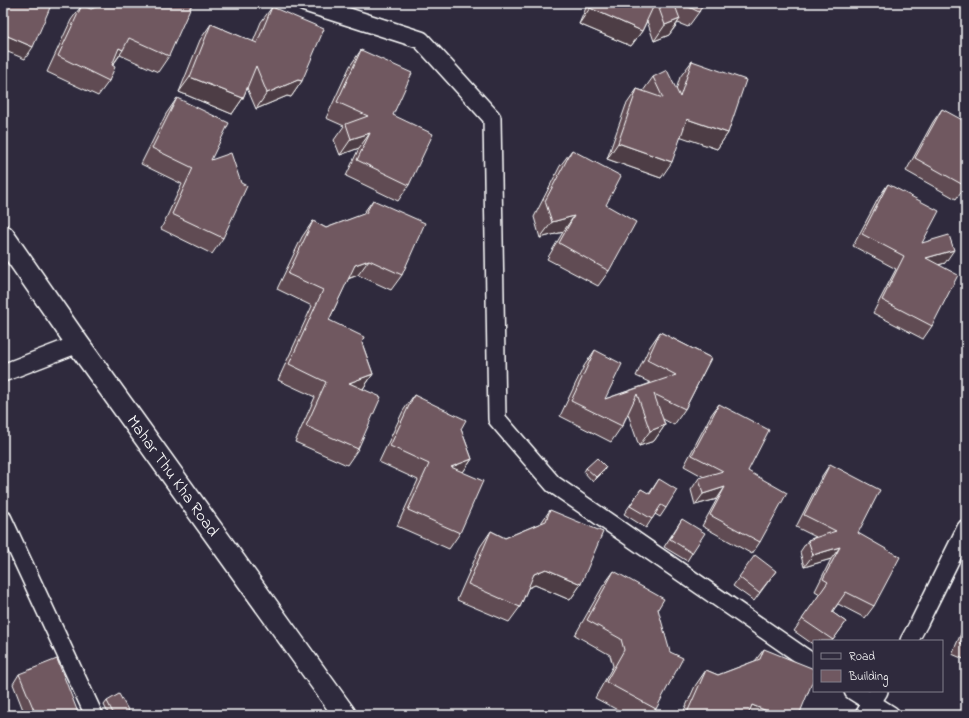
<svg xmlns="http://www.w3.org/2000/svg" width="969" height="718" font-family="'Indie Flower',sans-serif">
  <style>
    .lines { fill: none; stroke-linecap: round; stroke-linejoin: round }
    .street-casing { stroke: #fff; stroke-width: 20 }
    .secondary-casing { stroke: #fff; stroke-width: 25 }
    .street { stroke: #2f2a3d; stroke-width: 17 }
    .secondary { stroke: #2f2a3d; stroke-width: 22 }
    .wall { fill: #604c53; stroke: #fff }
    .shaded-wall { fill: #4e3e44; stroke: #fff }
    .building { fill: #705861; stroke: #fff }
    .labels { text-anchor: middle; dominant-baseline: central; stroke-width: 4; stroke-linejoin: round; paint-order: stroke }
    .street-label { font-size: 17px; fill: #fff; stroke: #2f2a3d }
  </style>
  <rect width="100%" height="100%" fill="#2f2a3d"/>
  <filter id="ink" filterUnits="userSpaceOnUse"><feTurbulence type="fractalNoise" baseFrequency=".025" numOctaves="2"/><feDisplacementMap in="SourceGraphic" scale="8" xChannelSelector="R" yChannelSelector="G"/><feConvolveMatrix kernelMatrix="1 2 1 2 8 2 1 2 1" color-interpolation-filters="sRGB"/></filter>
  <g filter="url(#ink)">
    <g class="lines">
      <!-- street casing -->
      <g class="street-casing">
        <g id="street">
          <polyline points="305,3 421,40 492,118 497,419 553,484 814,664"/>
          <polyline points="3,373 78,344"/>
          <polyline points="3,519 94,715"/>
          <polyline points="909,641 919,623 966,528"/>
          <polyline points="853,691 891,715"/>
          <polyline points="864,715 879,691"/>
        </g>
      </g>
      <!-- secondary casing -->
      <g class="secondary-casing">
        <g id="secondary">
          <path id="s1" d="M 3,236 L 78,344 L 345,715"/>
        </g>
      </g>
      <!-- street -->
      <use href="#street" class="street"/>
      <!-- secondary -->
      <use href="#secondary" class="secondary"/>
    </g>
    <!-- wall -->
    <g class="wall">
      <polygon points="588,3 703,3 699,12 688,27 678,23 669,35 654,41 647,21 642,31 631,46 579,24"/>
      <polygon points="82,5 169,56 158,72 120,55 113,65 109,81 98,96 47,72 71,20"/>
      <polygon points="272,7 302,81 291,97 287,96 256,109 247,88 243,98 232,114 179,92 200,40 211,24 253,42 261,22"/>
      <polygon points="361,50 393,115 409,185 398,201 346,176 359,148 340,155 334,140 344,126 326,118 350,66"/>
      <polygon points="692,61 728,133 717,149 681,136 661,178 607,159 626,105 637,89 643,91 653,77 676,90 680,77"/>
      <polygon points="177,98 211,160 223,238 212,254 161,229 182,184 141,164 166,114"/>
      <polygon points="942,109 965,186 956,199 906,171 933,122"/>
      <polygon points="572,150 606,205 609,271 598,286 547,259 563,232 540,238 534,217 560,166"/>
      <polygon points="888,184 922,243 945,263 938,265 932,326 923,339 873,313 896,269 853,246 879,197"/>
      <polygon points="373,200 402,275 391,290 358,275 348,279 329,320 362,343 373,374 363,389 358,449 347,465 295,442 315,397 278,380 312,306 277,289 302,237 313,221 326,228 362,215"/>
      <polygon points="660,332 711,358 685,409 674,425 663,419 665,425 654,441 639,446 628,414 622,426 611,442 560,416 584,366 595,350 605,399 651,383 636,376 649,348"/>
      <polygon points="414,395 461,429 472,459 463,472 460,533 449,549 397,526 418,480 379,462 403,411"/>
      <polygon points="719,404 748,471 760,542 752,554 702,526 717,499 695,505 691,490 699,478 704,477 684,466 711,415"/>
      <polygon points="830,464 858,533 874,606 865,618 838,604 832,612 846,622 832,641 814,641 814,645 794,631 820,594 815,591 831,559 804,567 800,552 808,540 816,537 796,527 822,476"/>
      <polygon points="586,468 603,472 593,482 584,472"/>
      <polygon points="659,479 666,508 660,517 655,514 646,528 624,514 641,489 649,494"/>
      <polygon points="550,510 581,584 570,600 535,585 528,588 520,607 509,622 457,600 480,547 491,531 505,538 541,523"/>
      <polygon points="682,519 692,553 687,561 664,547"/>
      <polygon points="614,571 658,609 656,709 652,715 627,715 595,698 613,666 610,655 575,635 603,586"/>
      <polygon points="776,571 754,601 733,586 739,577"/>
      <polygon points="966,622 966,660 952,654"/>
      <polygon points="764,649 799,715 682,715 695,686 706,670 718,675 755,661"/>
      <polygon points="19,674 79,715 25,715 13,684"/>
      <polygon points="107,701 131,715 109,715 104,705"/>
    </g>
    <!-- shaded-wall -->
    <g class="shaded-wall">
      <polygon points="590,8 642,31 631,46 579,24"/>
      <polygon points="680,19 669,35 654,41 665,25"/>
      <polygon points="3,34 33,47 25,59 3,50"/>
      <polygon points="119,48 123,50 112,66 108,64"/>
      <polygon points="190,77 243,98 232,114 179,92"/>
      <polygon points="298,80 302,81 291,97 287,96 256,109 267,93"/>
      <polygon points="687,119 728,133 717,149 676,135"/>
      <polygon points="370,133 359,148 340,155 351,139"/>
      <polygon points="618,143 672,162 661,178 607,159"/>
      <polygon points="574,216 563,232 540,238 552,222"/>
      <polygon points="954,250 945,263 917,271 926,258"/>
      <polygon points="369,260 358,275 344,280 355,265"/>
      <polygon points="373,374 362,390 349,383"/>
      <polygon points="665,425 654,441 639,446 650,431"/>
      <polygon points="472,459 461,475 451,467"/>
      <polygon points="606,467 603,472 593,482 596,477"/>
      <polygon points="725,487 717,499 695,505 703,494"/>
      <polygon points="840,547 831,559 804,567 813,555"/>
      <polygon points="546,569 581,584 570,600 535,585 523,590 534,574"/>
      <polygon points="752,705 777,715 745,715"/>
    </g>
    <!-- building -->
    <g class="building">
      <polygon points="3,3 52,3 33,47 3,34"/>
      <polygon points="106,3 189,3 192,4 169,56 129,38 123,50 119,48 112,65 115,67 109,81 58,56 82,5 91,9"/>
      <polygon points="592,3 655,3 642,31 590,8"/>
      <polygon points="657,3 674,3 680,19 665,25"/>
      <polygon points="681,3 703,3 699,12"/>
      <polygon points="272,7 324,29 302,81 298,80 267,93 256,66 243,98 190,77 211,24 257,43"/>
      <polygon points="361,50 412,73 393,115 433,134 409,185 357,160 370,133 351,139 346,124 368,116 337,102"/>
      <polygon points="692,61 746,80 728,133 687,119 672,162 618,143 637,89 663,98 653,77 667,70 680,97"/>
      <polygon points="177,98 229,123 211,160 231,153 241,183 247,186 223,238 172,214 193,168 152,148"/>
      <polygon points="942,109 966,122 966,185 965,186 915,158"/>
      <polygon points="572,150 621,176 606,205 636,222 609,271 559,243 574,216 552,222 545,201"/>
      <polygon points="888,184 939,211 922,243 949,235 954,250 926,258 958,275 932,326 882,300 904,256 862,234"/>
      <polygon points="373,200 425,223 402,275 369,260 355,265 329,320 364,337 362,343 373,374 349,383 381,397 358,449 306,426 326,382 289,364 323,290 288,274 313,221 326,228 366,213"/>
      <polygon points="660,332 711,358 685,409 654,394 665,425 650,431 637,394 622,426 571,401 595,350 622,364 605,399 676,375 647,360"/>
      <polygon points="414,395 466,420 461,429 472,459 451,467 483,481 460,533 408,510 429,464 390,446"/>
      <polygon points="719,404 769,430 748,471 787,493 760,542 710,515 725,487 703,494 699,478 723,471 692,455"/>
      <polygon points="597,458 606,467 596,477 586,468"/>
      <polygon points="830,464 880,490 858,533 900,557 874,606 846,592 832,612 846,622 833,640 802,619 828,582 823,579 840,547 813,555 808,540 836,531 804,515"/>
      <polygon points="659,479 677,490 666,508 661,505 652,519 630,506 641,489 650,494"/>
      <polygon points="550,510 603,532 581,584 546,569 534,574 520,607 468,584 491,531 505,538 546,521"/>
      <polygon points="682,519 705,533 692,553 670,539"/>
      <polygon points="755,555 776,571 759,593 739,577"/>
      <polygon points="614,571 664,599 658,609 670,652 683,658 656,709 606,682 624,650 621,639 587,620"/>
      <polygon points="966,629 966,645 960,643"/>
      <polygon points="764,649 814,669 814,678 799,715 777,715 752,705 748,715 686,715 706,670 718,675 760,659"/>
      <polygon points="57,659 79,715 36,715 19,674"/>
      <polygon points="119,694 131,715 114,715 107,701"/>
    </g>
  </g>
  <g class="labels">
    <!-- street labels -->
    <g class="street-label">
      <text stroke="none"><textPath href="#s1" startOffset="294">Mahar Thu Kha Road</textPath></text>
    </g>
  </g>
  <!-- margin -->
  <rect width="969" height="718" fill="none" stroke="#2f2a3d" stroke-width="16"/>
  <rect x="8" y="8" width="953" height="702" fill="none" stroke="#fff" stroke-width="1.5" filter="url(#ink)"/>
  <!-- legend -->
  <rect x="813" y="640" width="130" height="52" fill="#2f2a3d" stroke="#827f8b"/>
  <rect x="821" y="653" width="20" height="6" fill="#2f2a3d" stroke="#827f8b"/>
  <text x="849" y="660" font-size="12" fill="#ffffff">Road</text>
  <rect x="821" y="670" width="20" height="12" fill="#705861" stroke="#827f8b"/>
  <text x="849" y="680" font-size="12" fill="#ffffff">Building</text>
</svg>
